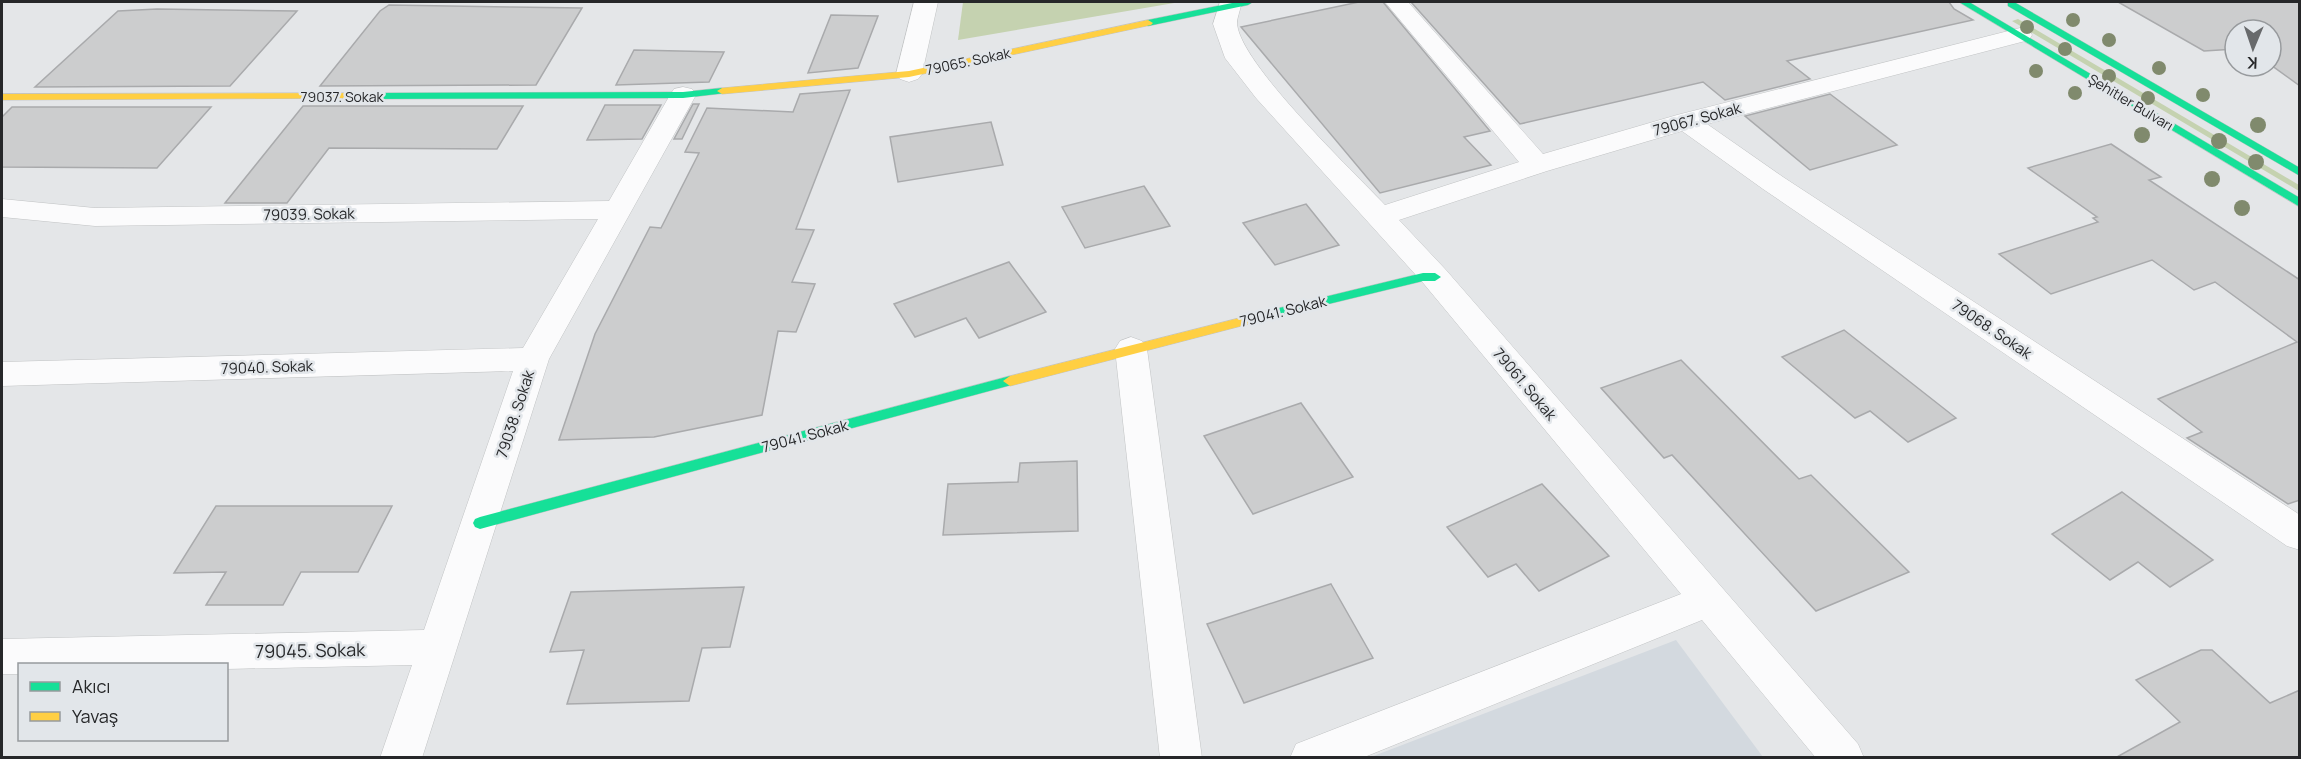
<svg xmlns="http://www.w3.org/2000/svg" width="2301" height="759" font-family="Manrope,sans-serif">
  <style>
    .built { fill: #d3d9df }
    .green { fill: #c5d2b0 }
    .building { fill: #cccdce; stroke: #a9aaac; stroke-width: 1.5 }
    .lines { fill: none; stroke-linecap: round; stroke-linejoin: round }
    .street-casing { stroke: #c1c3c4; stroke-width: 1 }
    .fast-casing { stroke: #c1c3c4; stroke-width: 1 }
    .slow-casing { stroke: #c1c3c4; stroke-width: 1 }
    .street { fill: #fbfbfc; fill-rule: evenodd }
    .fast { fill: #16e098; fill-rule: evenodd }
    .slow { fill: #ffcf43; fill-rule: evenodd }
    .tree { fill: #808a6d }
    .labels { text-anchor: middle; dominant-baseline: central; stroke-width: 5; stroke-linejoin: round; paint-order: stroke }
    .far-street-label { font-size: 14px; fill: #262729; stroke: #e2e6ea }
    .street-label { font-size: 15px; fill: #262729; stroke: #e2e6ea }
    .near-street-label { font-size: 18px; fill: #262729; stroke: #e2e6ea }
  </style>
  <rect width="100%" height="100%" fill="#e4e6e8"/>
  <!-- built -->
  <polygon class="built" points="1676,640 1763,757 1371,757"/>
  <!-- green -->
  <g class="green">
    <polygon points="963,2 1180,2 958,40"/>
    <polygon points="2018,19 2299,185 2299,191 2012,21"/>
  </g>
  <!-- building -->
  <g class="building">
    <polygon points="1359,2 1383,2 1490,131 1464,137 1491,165 1380,193 1241,27"/>
    <polygon points="1411,2 1949,2 1954,9 1973,20 1787,61 1810,79 1725,100 1703,82 1520,124"/>
    <polygon points="2118,2 2300,2 2300,86 2271,65 2271,30 2235,30 2235,49 2204,51"/>
    <polygon points="389,5 512,7 582,8 536,85 320,86 380,11"/>
    <polygon points="157,9 297,11 230,86 35,87 118,11"/>
    <polygon points="831,15 878,16 858,68 808,73"/>
    <polygon points="634,50 724,52 709,82 616,85"/>
    <polygon points="850,90 796,229 814,230 792,282 815,284 796,332 778,331 762,415 654,437 559,440 595,334 650,227 661,228 699,153 685,152 707,108 793,112 800,94"/>
    <polygon points="1830,94 1897,145 1810,170 1745,116"/>
    <polygon points="693,104 699,104 682,139 674,139"/>
    <polygon points="605,105 661,105 642,139 587,140"/>
    <polygon points="303,106 523,106 497,149 329,148 287,203 225,203"/>
    <polygon points="12,107 211,107 157,168 2,167 2,117"/>
    <polygon points="991,122 1003,165 898,182 890,137"/>
    <polygon points="2111,144 2161,177 2149,180 2300,280 2300,500 2288,504 2187,438 2202,432 2158,399 2297,342 2215,282 2194,290 2152,260 2051,294 1999,254 2098,222 2093,218 2097,217 2028,168"/>
    <polygon points="1144,186 1170,226 1085,248 1062,207"/>
    <polygon points="1306,204 1339,245 1275,265 1243,223"/>
    <polygon points="1009,262 1046,312 979,338 966,318 915,337 894,304"/>
    <polygon points="1844,330 1956,418 1908,442 1870,411 1855,418 1782,357"/>
    <polygon points="1681,360 1799,479 1811,475 1909,572 1816,611 1672,455 1664,458 1601,388"/>
    <polygon points="1301,403 1353,477 1253,514 1204,436"/>
    <polygon points="1077,461 1078,531 943,535 948,484 1018,482 1020,463"/>
    <polygon points="1542,484 1609,556 1539,591 1516,564 1488,577 1447,527"/>
    <polygon points="2122,492 2213,560 2170,587 2138,562 2110,580 2052,534"/>
    <polygon points="216,506 392,506 358,572 301,572 283,605 206,605 226,572 174,573"/>
    <polygon points="1331,584 1373,658 1244,703 1207,624"/>
    <polygon points="744,587 730,647 702,648 689,701 567,704 584,650 550,652 571,592"/>
    <polygon points="2201,650 2212,650 2270,703 2300,690 2300,758 2115,758 2180,722 2136,680"/>
  </g>
  <g class="lines">
    <!-- street casing -->
    <g class="street-casing">
      <g id="street">
        <polygon points="914,2 938,2 922,74 918,79 909,82 900,79 896,74"/>
        <path d="M 1220,2 L 1238,2 L 1241,5 C 1240,11 1237,18 1237,23 C 1239,63 1354,172 1385,205 L 1519,162 L 1385,2 L 1408,2 L 1543,154 L 1677,115 L 2020,28 L 2029,30 L 2032,35 L 2029,40 L 1707,124 L 1783,177 L 2300,515 L 2300,550 L 2287,546 L 1763,189 L 1682,131 L 1547,171 L 1399,220 L 1446,270 L 1858,744 L 1864,758 L 1816,758 L 1702,620 L 1362,758 L 1290,758 L 1296,744 L 1681,594 L 1424,284 L 1256,98 L 1225,58 L 1213,24 Z"/>
        <polygon points="683,87 692,89 696,95 549,359 422,758 380,758 412,665 226,669 226,664 20,664 20,674 2,674 2,639 424,630 513,371 2,386 2,362 523,348 598,219 95,226 2,217 2,199 95,208 609,201 670,95 674,89"/>
        <polygon points="1131,337 1142,341 1147,349 1202,758 1160,758 1115,349 1120,341"/>
      </g>
    </g>
    <!-- fast casing -->
    <g class="fast-casing">
      <g id="fast">
        <polygon points="1237,2 1253,2 1248,5 1148,26 1143,23 1148,20"/>
        <polygon points="1959,2 1969,2 2300,198 2300,207"/>
        <polygon points="2008,2 2014,2 2300,168 2300,176 2008,6"/>
        <polygon points="722,88 727,91 726,93 683,98 366,99 361,96 366,93 683,92"/>
        <polygon points="1423,273 1435,273 1441,277 1435,281 1423,281 1271,318 1265,314 1271,310"/>
        <polygon points="1010,376 1015,378 1017,381 1015,384 480,529 475,527 473,523 475,519 480,517"/>
      </g>
    </g>
    <!-- slow casing -->
    <g class="slow-casing">
      <g id="slow">
        <polygon points="1148,20 1153,23 1151,25 909,77 722,94 717,91 722,88 909,71"/>
        <polygon points="366,93 371,96 370,98 2,100 2,94"/>
        <polygon points="1271,310 1276,311 1277,314 1276,317 1010,386 1003,381 1010,376"/>
      </g>
    </g>
    <!-- street -->
    <use href="#street" class="street"/>
    <!-- fast -->
    <use href="#fast" class="fast"/>
    <!-- slow -->
    <use href="#slow" class="slow"/>
  </g>
  <!-- trees -->
  <g class="tree">
    <circle cx="2073" cy="20" r="7"/>
    <circle cx="2027" cy="27" r="7"/>
    <circle cx="2109" cy="40" r="7"/>
    <circle cx="2065" cy="49" r="7"/>
    <circle cx="2159" cy="68" r="7"/>
    <circle cx="2036" cy="71" r="7"/>
    <circle cx="2109" cy="76" r="7"/>
    <circle cx="2075" cy="93" r="7"/>
    <circle cx="2203" cy="95" r="7"/>
    <circle cx="2148" cy="98" r="7"/>
    <circle cx="2258" cy="125" r="8"/>
    <circle cx="2142" cy="135" r="8"/>
    <circle cx="2219" cy="141" r="8"/>
    <circle cx="2256" cy="162" r="8"/>
    <circle cx="2212" cy="179" r="8"/>
    <circle cx="2242" cy="208" r="8"/>
  </g>
  <g class="labels">
    <!-- far-street labels -->
    <g class="far-street-label">
      <text transform="translate(968 61) rotate(-12)">79065. Sokak</text>
      <text x="342" y="96">79037. Sokak</text>
      <text transform="translate(2131 102) rotate(31)">Şehitler Bulvarı</text>
    </g>
    <!-- street labels -->
    <g class="street-label">
      <text transform="translate(1697 119) rotate(-15)">79067. Sokak</text>
      <text transform="translate(309 214) rotate(-1)">79039. Sokak</text>
      <text transform="translate(1283 311) rotate(-14)">79041. Sokak</text>
      <text transform="translate(1992 329) rotate(34)">79068. Sokak</text>
      <text transform="translate(267 367) rotate(-2)">79040. Sokak</text>
      <text transform="translate(1525 384) rotate(50)">79061. Sokak</text>
      <text transform="translate(515 414) rotate(-72)">79038. Sokak</text>
      <text transform="translate(805 436) rotate(-15)">79041. Sokak</text>
    </g>
    <!-- near-street labels -->
    <g class="near-street-label">
      <text transform="translate(310 650) rotate(-1)">79045. Sokak</text>
    </g>
  </g>
  <!-- border -->
  <rect width="2301" height="759" fill="none" stroke="#262729" stroke-width="6"/>
  <!-- legend -->
  <rect x="18" y="663" width="210" height="78" fill="#e2e6ea" stroke="#979a9d" stroke-width="1.5"/>
  <rect x="30" y="682" width="30" height="9" fill="#16e098" stroke="#979a9d" stroke-width="1.5"/>
  <text x="72" y="693" font-size="18" fill="#262729">Akıcı</text>
  <rect x="30" y="712" width="30" height="9" fill="#ffcf43" stroke="#979a9d" stroke-width="1.5"/>
  <text x="72" y="723" font-size="18" fill="#262729">Yavaş</text>
  <!-- north arrow -->
  <g transform="translate(2253 48) rotate(182)"><circle r="28" fill="#e2e6ea" stroke="#979a9d" stroke-width="1.5"/>
  <path d="M0-4.5L10 22L0 15L-10 22Z" fill="#686a6c"/>
  <text y="-9" font-size="16" font-weight="bold" text-anchor="middle" fill="#262729">K</text>
  </g>
</svg>
